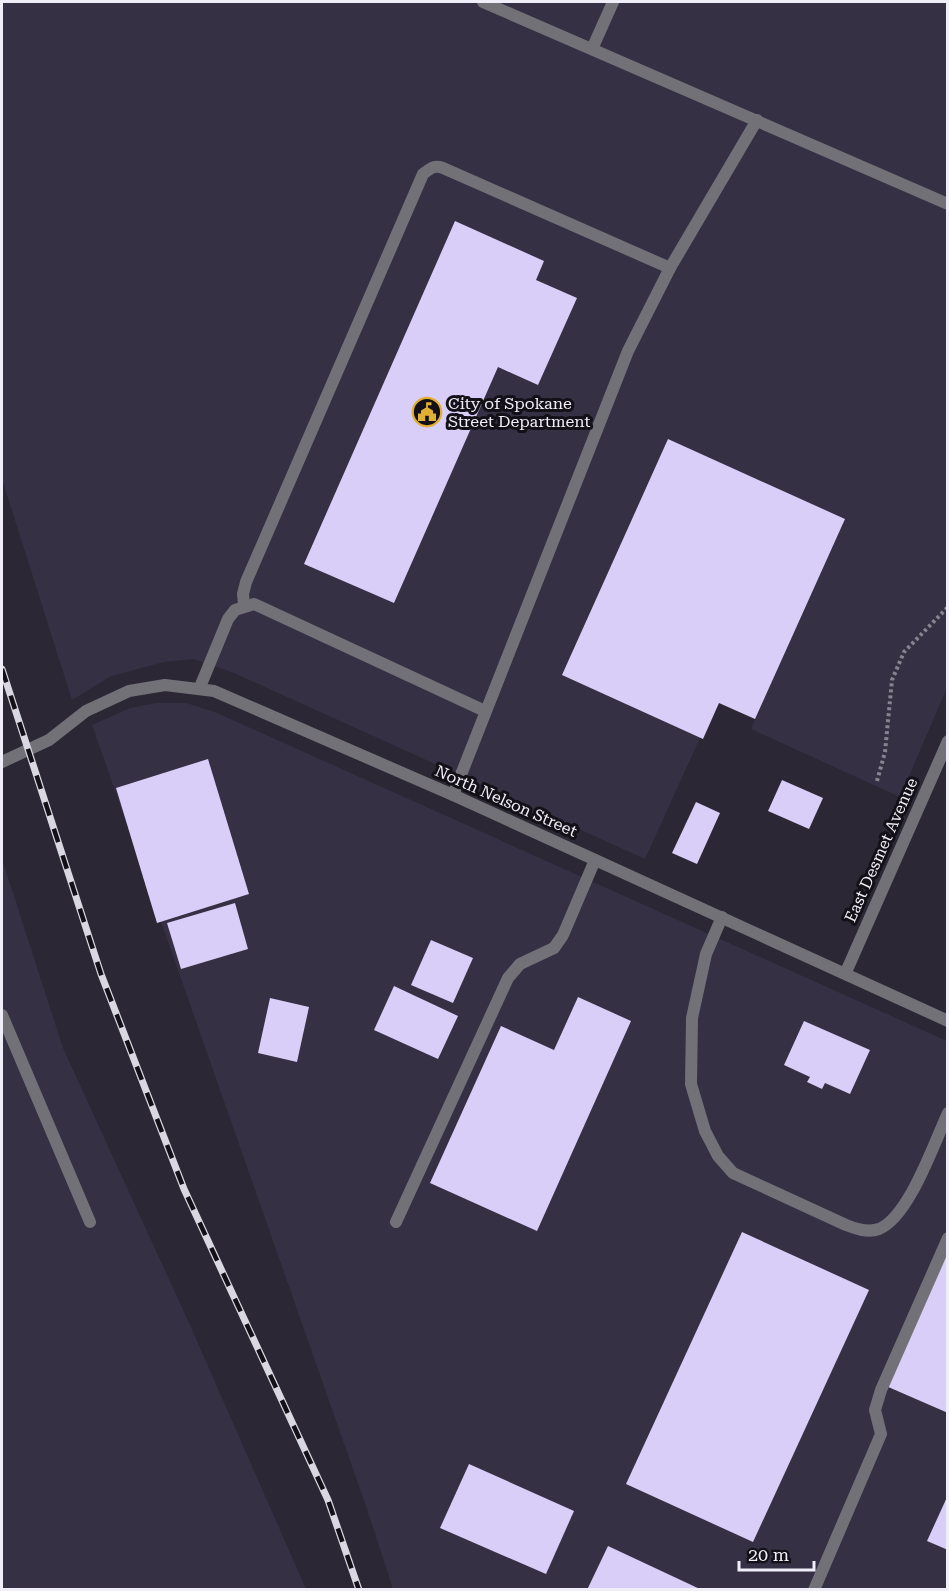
<svg xmlns="http://www.w3.org/2000/svg" width="949" height="1591" font-family="'Roboto Serif',serif">
  <style>
    .built { fill: #353044 }
    .building { fill: #d8cef7 }
    .lines { fill: none; stroke-linecap: round; stroke-linejoin: round }
    .path { stroke: #878490; stroke-width: 4; stroke-dasharray: 3 3; stroke-linecap: butt }
    .service { stroke: #727178; stroke-width: 12 }
    .minor { stroke: #727178; stroke-width: 12 }
    .rail-casing { stroke: #d9d7e2; stroke-width: 7 }
    .rail { stroke: #131117; stroke-width: 4.5; stroke-dasharray: 14; stroke-linecap: butt }
    .labels { text-anchor: middle; dominant-baseline: central; stroke-width: 6; stroke-linejoin: round; paint-order: stroke }
    .poi-label { font-size: 16px; fill: #f0eef8; stroke: #131117; text-anchor: start }
    .street-label { font-size: 16px; fill: #f0eef8; stroke: #131117 }
  </style>
  <rect width="100%" height="100%" fill="#2b2735"/>
  <!-- built -->
  <g class="built">
    <polygon points="2,2 947,2 947,688 900,797 751,729 755,719 719,703 700,738 645,859 234,673 194,659 164,662 111,676 72,700 2,479"/>
    <polygon points="156,703 186,703 215,712 947,1041 947,1589 393,1589 367,1509 92,725 130,708"/>
    <polygon points="2,859 63,1048 190,1325 306,1589 2,1589"/>
  </g>
  <!-- building -->
  <g class="building">
    <polygon points="455,221 544,261 536,280 577,298 538,385 498,367 394,603 304,564"/>
    <polygon points="668,439 845,519 755,719 719,703 703,739 562,675"/>
    <polygon points="208,759 249,894 157,923 116,788"/>
    <polygon points="782,780 823,798 809,829 768,811"/>
    <polygon points="696,802 720,813 697,864 672,853"/>
    <polygon points="235,903 248,949 181,969 167,923"/>
    <polygon points="431,940 473,958 453,1003 411,985"/>
    <polygon points="394,986 458,1016 438,1059 374,1030"/>
    <polygon points="578,997 631,1021 537,1231 430,1183 501,1026 554,1050"/>
    <polygon points="270,998 309,1007 297,1062 258,1053"/>
    <polygon points="804,1021 870,1050 850,1094 825,1083 822,1089 807,1082 810,1077 784,1065"/>
    <polygon points="742,1232 869,1290 753,1542 626,1484"/>
    <polygon points="948,1247 948,1413 886,1386"/>
    <polygon points="469,1464 574,1511 546,1574 440,1528"/>
    <polygon points="948,1495 948,1550 927,1541"/>
    <polygon points="608,1546 702,1590 587,1590"/>
  </g>
  <g class="lines">
    <!-- path -->
    <polyline class="path" points="877,781 885,752 892,680 904,652 948,607"/>
    <!-- service -->
    <g class="service">
      <polyline points="483,2 948,204"/>
      <polyline points="592,49 613,2"/>
      <path d="M 244,605 L 243,594 L 246,582 L 423,174 C 431,168 434,165 443,168 L 670,268"/>
      <polyline points="200,687 228,619 235,610 254,604 485,711"/>
      <polyline points="453,795 628,351 670,268 757,120"/>
      <path d="M 722,917 L 706,954 L 692,1018 L 691,1084 L 705,1131 L 718,1156 L 733,1173 L 846,1225 C 856,1229 868,1233 879,1229 C 909,1217 934,1143 948,1113"/>
      <polyline points="2,1015 90,1222"/>
      <polyline points="396,1222 508,978 520,964 554,948 563,935 595,860"/>
      <polyline points="814,1590 881,1434 875,1410 881,1390 948,1238"/>
    </g>
    <!-- minor -->
    <g class="minor">
      <polyline points="2,762 49,740 86,711 129,691 165,685 214,691 453,795 948,1021"/>
      <polyline points="846,972 948,741"/>
    </g>
    <!-- rail casing -->
    <g class="rail-casing">
      <polyline id="rail" points="2,669 101,974 184,1189 328,1500 359,1590"/>
    </g>
    <!-- rail -->
    <use href="#rail" class="rail"/>
  </g>
  <!-- icons -->
  <defs>
    <g id="civic-ring" transform="scale(1.5)"><circle r="9.5" fill="#131117" stroke="#e0b034" stroke-width="1.5"/><path d="M-.6-6.5H3V-4.5H.6V-3L4-1V1h2V6H-6V1h2V-1L-.6-3ZM-1.2 2.5V6h2.4V2.5Z" fill="#e0b034"/></g>
  </defs>
  <g fill-rule="evenodd">
    <use href="#civic-ring" x="427" y="412"/>
  </g>
  <g class="labels">
    <!-- poi labels -->
    <g class="poi-label">
      <text x="448" y="403">City of Spokane<tspan x="448" dy="18">Street Department</tspan></text>
    </g>
    <!-- street labels -->
    <g class="street-label">
      <text transform="translate(506 801) rotate(24)">North Nelson Street</text>
      <text transform="translate(881 850) rotate(-66)">East Desmet Avenue</text>
    </g>
  </g>
  <!-- border -->
  <rect width="949" height="1591" fill="none" stroke="#f0eef8" stroke-width="6"/>
  <!-- scale -->
  <path d="M739 1561v9h75v-9" fill="none" stroke="#f0eef8" stroke-width="3"/>
  <text x="748" y="1561" font-size="18" fill="#f0eef8" stroke="#131117" stroke-width="4.5" paint-order="stroke">20 m</text>
</svg>
